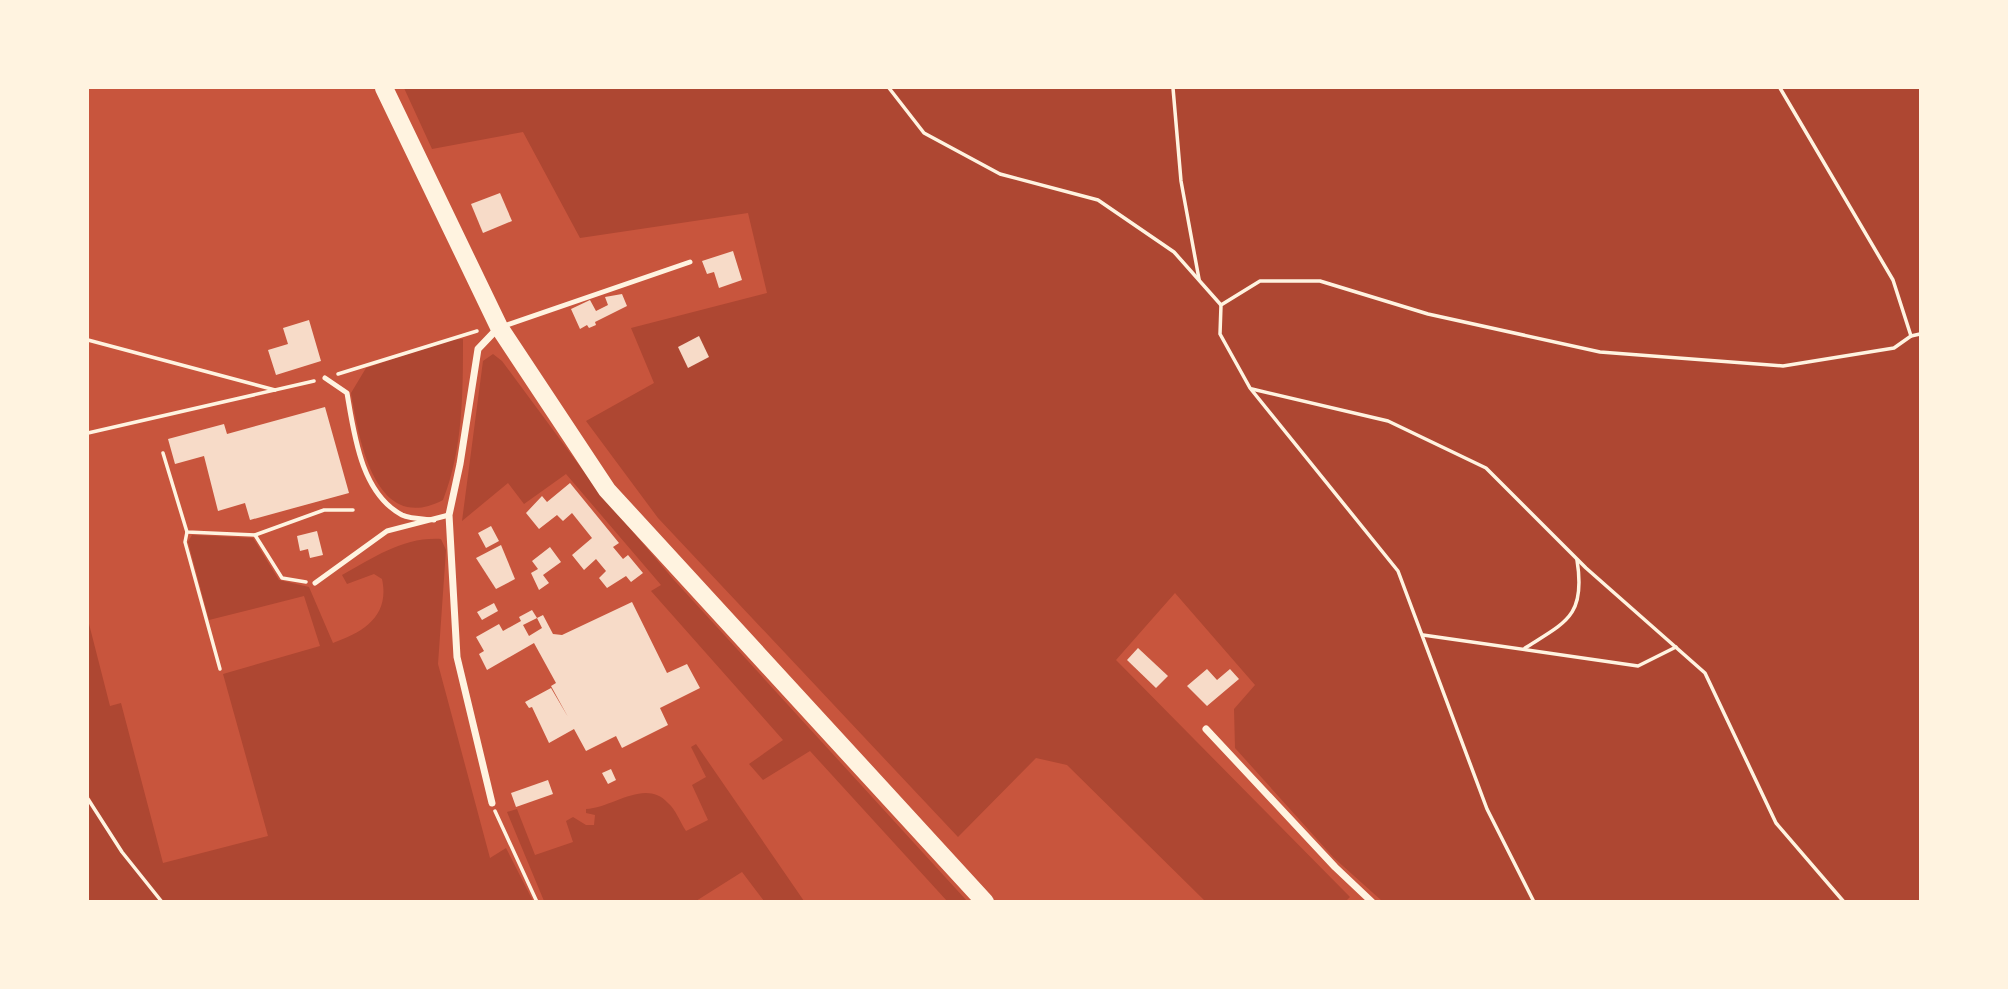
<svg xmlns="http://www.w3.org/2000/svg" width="2008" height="989" font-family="Raleway,sans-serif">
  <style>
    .green { fill: #ae4732 }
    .building { fill: #f7dbc8 }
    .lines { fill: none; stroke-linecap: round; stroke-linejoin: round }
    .path { stroke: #fff3e0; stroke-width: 3.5 }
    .service { stroke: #fff3e0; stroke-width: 5 }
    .minor { stroke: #fff3e0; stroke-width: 7 }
    .primary { stroke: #fff3e0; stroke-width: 18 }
  </style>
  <rect width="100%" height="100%" fill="#c8553d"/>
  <!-- green -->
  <g class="green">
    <polygon points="404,88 1920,88 1920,901 1382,901 1334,858 1235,748 1234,709 1255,685 1175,593 1116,660 1350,897 1346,901 1205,901 1067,765 1036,758 958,837 658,518 586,421 654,383 631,328 767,293 748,213 580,238 523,132 432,149"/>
    <path d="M 463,339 C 463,393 463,449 443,500 C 375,536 359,439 351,393 L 366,368 L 449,340 Z"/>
    <polygon points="493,354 502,361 599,492 674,580 967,901 947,901 810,751 763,780 749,764 783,740 651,591 661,585 566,474 524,504 508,483 462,521 483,361"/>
    <path d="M 192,535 L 253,538 L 279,580 L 309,587 L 333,643 C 364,632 390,616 382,579 L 374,574 L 347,584 L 342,575 C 375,557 403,537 441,539 L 446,550 L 438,664 L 490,858 L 506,848 L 533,901 L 88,901 L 88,798 L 94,805 L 88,794 L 88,620 L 110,706 L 121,703 L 163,863 L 268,836 L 223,674 L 320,646 L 304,596 L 209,620 L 188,542 Z"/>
    <path d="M 696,744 L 804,901 L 764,901 L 742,872 L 696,901 L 544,901 L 507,812 L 517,809 L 535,855 L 573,842 L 566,821 L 573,817 L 586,825 L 594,825 L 595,815 L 586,813 L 586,809 C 613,808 645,778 668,803 C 676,810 680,822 686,831 L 708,820 L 692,785 L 706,777 L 691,747 Z"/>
  </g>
  <!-- building -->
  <g class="building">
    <polygon points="500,193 512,221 483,233 471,204"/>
    <polygon points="733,251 742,280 719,288 714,272 707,274 702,261"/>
    <polygon points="622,294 627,306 595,322 596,325 589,328 587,325 580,329 571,309 590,300 596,311 608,305 605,297"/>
    <polygon points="309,320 321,361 276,375 268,350 288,344 283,328"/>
    <polygon points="699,336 709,357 688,368 678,347"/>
    <polygon points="325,407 349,493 250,520 245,503 218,511 204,456 175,464 168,439 224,424 227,434"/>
    <polygon points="570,483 619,543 613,547 623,559 628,555 643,573 631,582 626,576 607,588 599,578 606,571 596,559 584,570 572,555 592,538 572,513 563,521 557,515 539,529 526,513 542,496 547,502"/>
    <polygon points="491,526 499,541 486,548 478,533"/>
    <polygon points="317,531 323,555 310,558 308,549 300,551 297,536"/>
    <polygon points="501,545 515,579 496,589 476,558"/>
    <polygon points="550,547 561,562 543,575 549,583 539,590 531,573 538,569 532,561"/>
    <polygon points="632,602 667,673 687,664 700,688 660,708 668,725 622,748 616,736 586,751 574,729 549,743 532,707 529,708 525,702 551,688 568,717 551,686 556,683 534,643 487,670 479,654 484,651 476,637 499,624 503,631 521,621 519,617 532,610 537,618 523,625 529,636 542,628 537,618 543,615 553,634 562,635"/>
    <polygon points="494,603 498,611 482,620 477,612"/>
    <polygon points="1138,648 1168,676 1156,688 1127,660"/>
    <polygon points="1207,669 1217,680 1230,669 1239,679 1207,706 1187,686"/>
    <polygon points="611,769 616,780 608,784 602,773"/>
    <polygon points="548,780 553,794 516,807 511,793"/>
  </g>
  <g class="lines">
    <!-- path -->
    <g class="path">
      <polyline points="889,88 924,133 1000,174 1098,200 1174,252 1221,305"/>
      <polyline points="1173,88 1181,181 1199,279"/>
      <polyline points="1911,336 1920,334"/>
      <polyline points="88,340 275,390"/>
      <polyline points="338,374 477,331"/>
      <polyline points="1252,389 1388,421 1486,468 1586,568 1705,673 1776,823 1844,902"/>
      <polyline points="88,433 314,381"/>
      <polyline points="163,453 187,532 255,535 324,510 353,510"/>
      <polyline points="187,532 185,542 220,669"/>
      <polyline points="255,535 282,578 306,582"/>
      <polyline points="1423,635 1638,666 1676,647"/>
      <path d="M 1525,648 C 1566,622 1586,616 1577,560"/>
      <polyline points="88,799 122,852 162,902"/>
      <polyline points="495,811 537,902"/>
      <polyline points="1534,902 1487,809 1398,571 1250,388 1220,334 1221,305 1260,281 1320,281 1428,314 1600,352 1783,366 1894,348 1911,336 1893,280 1780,88"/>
    </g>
    <!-- service -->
    <g class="service">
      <polyline points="501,327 690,262"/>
      <path d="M 325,378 L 347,393 C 354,434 361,493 402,515 C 410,519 425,519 434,520"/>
      <polyline points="315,583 387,531 449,515"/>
    </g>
    <!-- minor -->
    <g class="minor">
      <polyline points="1206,729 1335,867 1372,902"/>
      <polyline points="492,803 457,657 449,515 460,464 478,349 498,328"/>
    </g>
    <!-- primary -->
    <polyline class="primary" points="384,88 499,327 607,490 985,902"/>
  </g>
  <!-- border -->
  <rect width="2008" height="989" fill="none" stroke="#fff3e0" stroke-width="178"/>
</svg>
